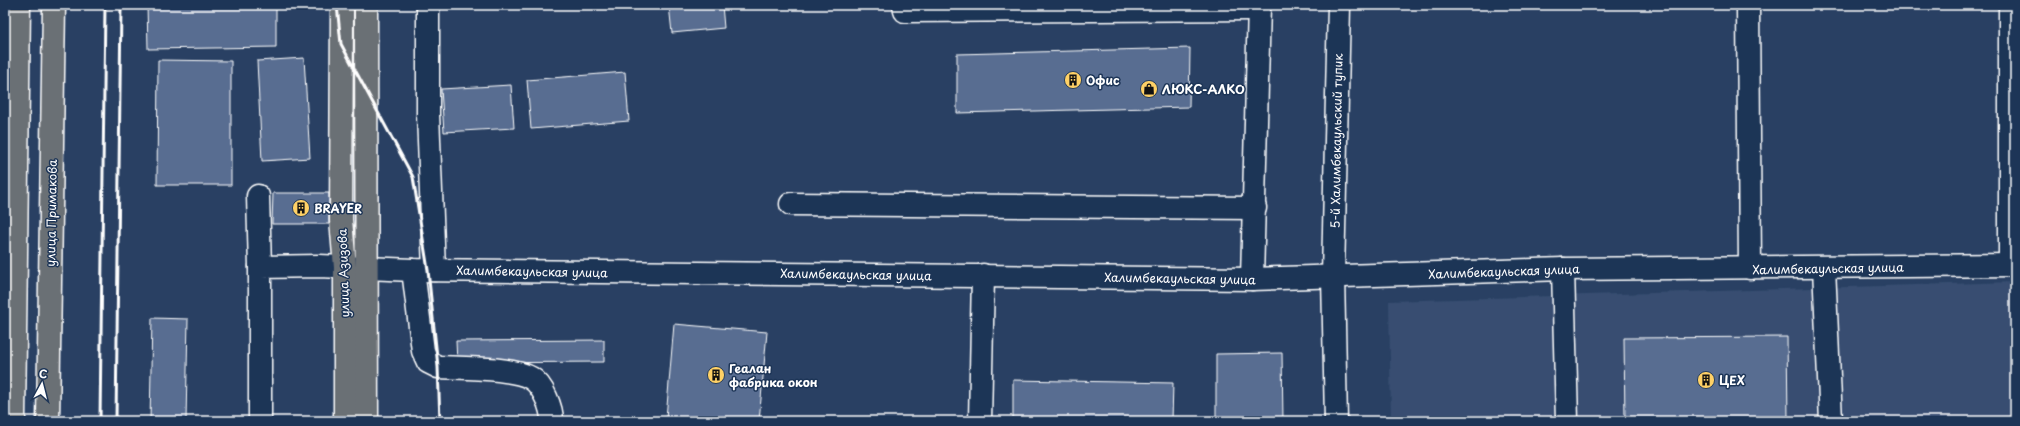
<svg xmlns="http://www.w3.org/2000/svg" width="2020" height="426" font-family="'Playpen Sans',sans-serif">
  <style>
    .built { fill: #374e71 }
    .building { fill: #586d91; stroke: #fff }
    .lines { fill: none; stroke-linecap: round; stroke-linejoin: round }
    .minor-casing { stroke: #fff; stroke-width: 25 }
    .major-casing { stroke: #fff; stroke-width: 25 }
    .minor { stroke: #1d3557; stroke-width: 22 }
    .major { stroke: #6b6f75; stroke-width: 22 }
    .rail { stroke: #fff; stroke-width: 3 }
    .labels { text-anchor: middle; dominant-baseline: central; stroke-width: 3; stroke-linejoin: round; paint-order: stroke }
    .poi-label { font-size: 12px; font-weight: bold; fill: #fff; stroke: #1d3557; text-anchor: start }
    .street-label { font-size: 12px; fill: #fff; stroke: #1d3557 }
  </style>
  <rect width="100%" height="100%" fill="#294063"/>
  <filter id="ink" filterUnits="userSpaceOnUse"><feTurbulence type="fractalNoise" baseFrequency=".025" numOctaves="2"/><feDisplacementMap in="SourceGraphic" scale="8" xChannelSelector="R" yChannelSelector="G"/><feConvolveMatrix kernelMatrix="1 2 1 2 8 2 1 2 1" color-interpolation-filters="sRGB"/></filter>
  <g filter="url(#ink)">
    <!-- built -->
    <polygon class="built" points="2015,282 2015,421 1391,421 1389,301"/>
    <!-- building -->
    <g class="building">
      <polygon points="147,5 276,5 276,47 148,49"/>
      <polygon points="669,5 722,5 724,28 672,33"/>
      <polygon points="1190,48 1189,107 957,113 957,54"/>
      <polygon points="304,58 310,158 262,161 257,61"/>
      <polygon points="158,60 231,61 231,185 157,185"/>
      <polygon points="625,72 629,121 531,129 527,80"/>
      <polygon points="511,85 514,128 444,132 441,89"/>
      <polygon points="273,193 329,193 329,224 272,224"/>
      <polygon points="152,318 188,319 186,421 150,421"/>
      <polygon points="674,324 767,332 759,421 699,421 666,418"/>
      <polygon points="1787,337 1788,421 1625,421 1624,338"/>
      <polygon points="604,340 604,362 457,363 456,341"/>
      <polygon points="1282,353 1283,421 1216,421 1216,354"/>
      <polygon points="1013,380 1173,383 1172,421 1013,421"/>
    </g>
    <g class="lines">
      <!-- minor casing -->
      <g class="minor-casing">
        <g id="minor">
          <polyline points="428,5 428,114 434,270"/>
          <polyline points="904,5 905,11 1259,9"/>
          <polyline points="1748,5 1750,268"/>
          <polyline points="2010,5 2010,265"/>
          <polyline points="258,196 260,267"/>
          <polyline points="791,204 1255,208"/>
          <polyline points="1824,268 1831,421"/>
          <polyline points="1563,269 1567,421"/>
          <path d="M 413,270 L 423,351 L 428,362 L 438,367 C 460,368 513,367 531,378 C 543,385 552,408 552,421"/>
          <polyline points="1252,279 1259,5"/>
          <polyline points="260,421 260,267 319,266 413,270 1252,279 1563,269 2015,265"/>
          <polyline points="980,421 983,275"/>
          <polyline points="1336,421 1333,276 1339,5"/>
        </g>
      </g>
      <!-- major casing -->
      <g class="major-casing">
        <g id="major">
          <polyline points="342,5 341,220 345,267 345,421"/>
          <polyline points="366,5 367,421"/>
          <polyline points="14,421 19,5"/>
          <polyline points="48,421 54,5"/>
        </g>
      </g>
      <!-- minor -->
      <use href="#minor" class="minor"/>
      <!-- major -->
      <use href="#major" class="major"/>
      <!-- rail -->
      <g class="rail">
        <polyline points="337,5 341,44 413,177 428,270 438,367 440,421"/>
        <polyline points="100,421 105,5"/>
        <polyline points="116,421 121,5"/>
      </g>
    </g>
  </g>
  <!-- icons -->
  <defs>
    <g id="building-disc" transform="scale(0.9)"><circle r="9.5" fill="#ffd166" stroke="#1d3557"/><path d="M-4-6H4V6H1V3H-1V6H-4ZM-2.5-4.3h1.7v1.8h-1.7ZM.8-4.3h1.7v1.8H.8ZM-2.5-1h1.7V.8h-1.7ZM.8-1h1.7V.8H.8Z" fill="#111"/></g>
    <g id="shop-disc" transform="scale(0.9)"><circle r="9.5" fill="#ffd166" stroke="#1d3557"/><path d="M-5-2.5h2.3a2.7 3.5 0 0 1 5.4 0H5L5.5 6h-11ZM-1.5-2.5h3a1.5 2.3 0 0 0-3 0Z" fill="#111"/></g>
  </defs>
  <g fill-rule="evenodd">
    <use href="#building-disc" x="1073" y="80"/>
    <use href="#shop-disc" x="1149" y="89"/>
    <use href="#building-disc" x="301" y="208"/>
    <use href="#building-disc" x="716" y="375"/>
    <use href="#building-disc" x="1706" y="380"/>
  </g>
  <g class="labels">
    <!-- poi labels -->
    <g class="poi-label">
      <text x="1086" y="80">Офис</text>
      <text x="1162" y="89">ЛЮКС-АЛКО</text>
      <text x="314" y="208">BRAYER</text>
      <text x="729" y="368">Геалан<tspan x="729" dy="14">фабрика окон</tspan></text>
      <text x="1719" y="380">ЦЕХ</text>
    </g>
    <!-- street labels -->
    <g class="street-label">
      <text transform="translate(1336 141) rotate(-89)">5-й Халимбекаульский тупик</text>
      <text transform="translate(51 213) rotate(-89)">улица Примакова</text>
      <text transform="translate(1828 268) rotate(-1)">Халимбекаульская улица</text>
      <text transform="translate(532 271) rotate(1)">Халимбекаульская улица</text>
      <text transform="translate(1504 271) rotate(-2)">Халимбекаульская улица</text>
      <text transform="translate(343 273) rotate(-92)">улица Азизова</text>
      <text transform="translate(856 274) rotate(1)">Халимбекаульская улица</text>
      <text transform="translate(1180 278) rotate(1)">Халимбекаульская улица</text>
    </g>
  </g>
  <!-- margin -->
  <rect width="2020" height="426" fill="none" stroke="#1d3557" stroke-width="20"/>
  <rect x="10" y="10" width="2000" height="406" fill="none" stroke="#fff" stroke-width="1.5" filter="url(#ink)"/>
  <!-- north arrow -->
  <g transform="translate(42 384) rotate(7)" stroke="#1d3557" stroke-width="3" paint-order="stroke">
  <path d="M0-3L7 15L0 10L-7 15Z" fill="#ffffff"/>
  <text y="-6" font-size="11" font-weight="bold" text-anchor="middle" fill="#ffffff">С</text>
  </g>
</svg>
